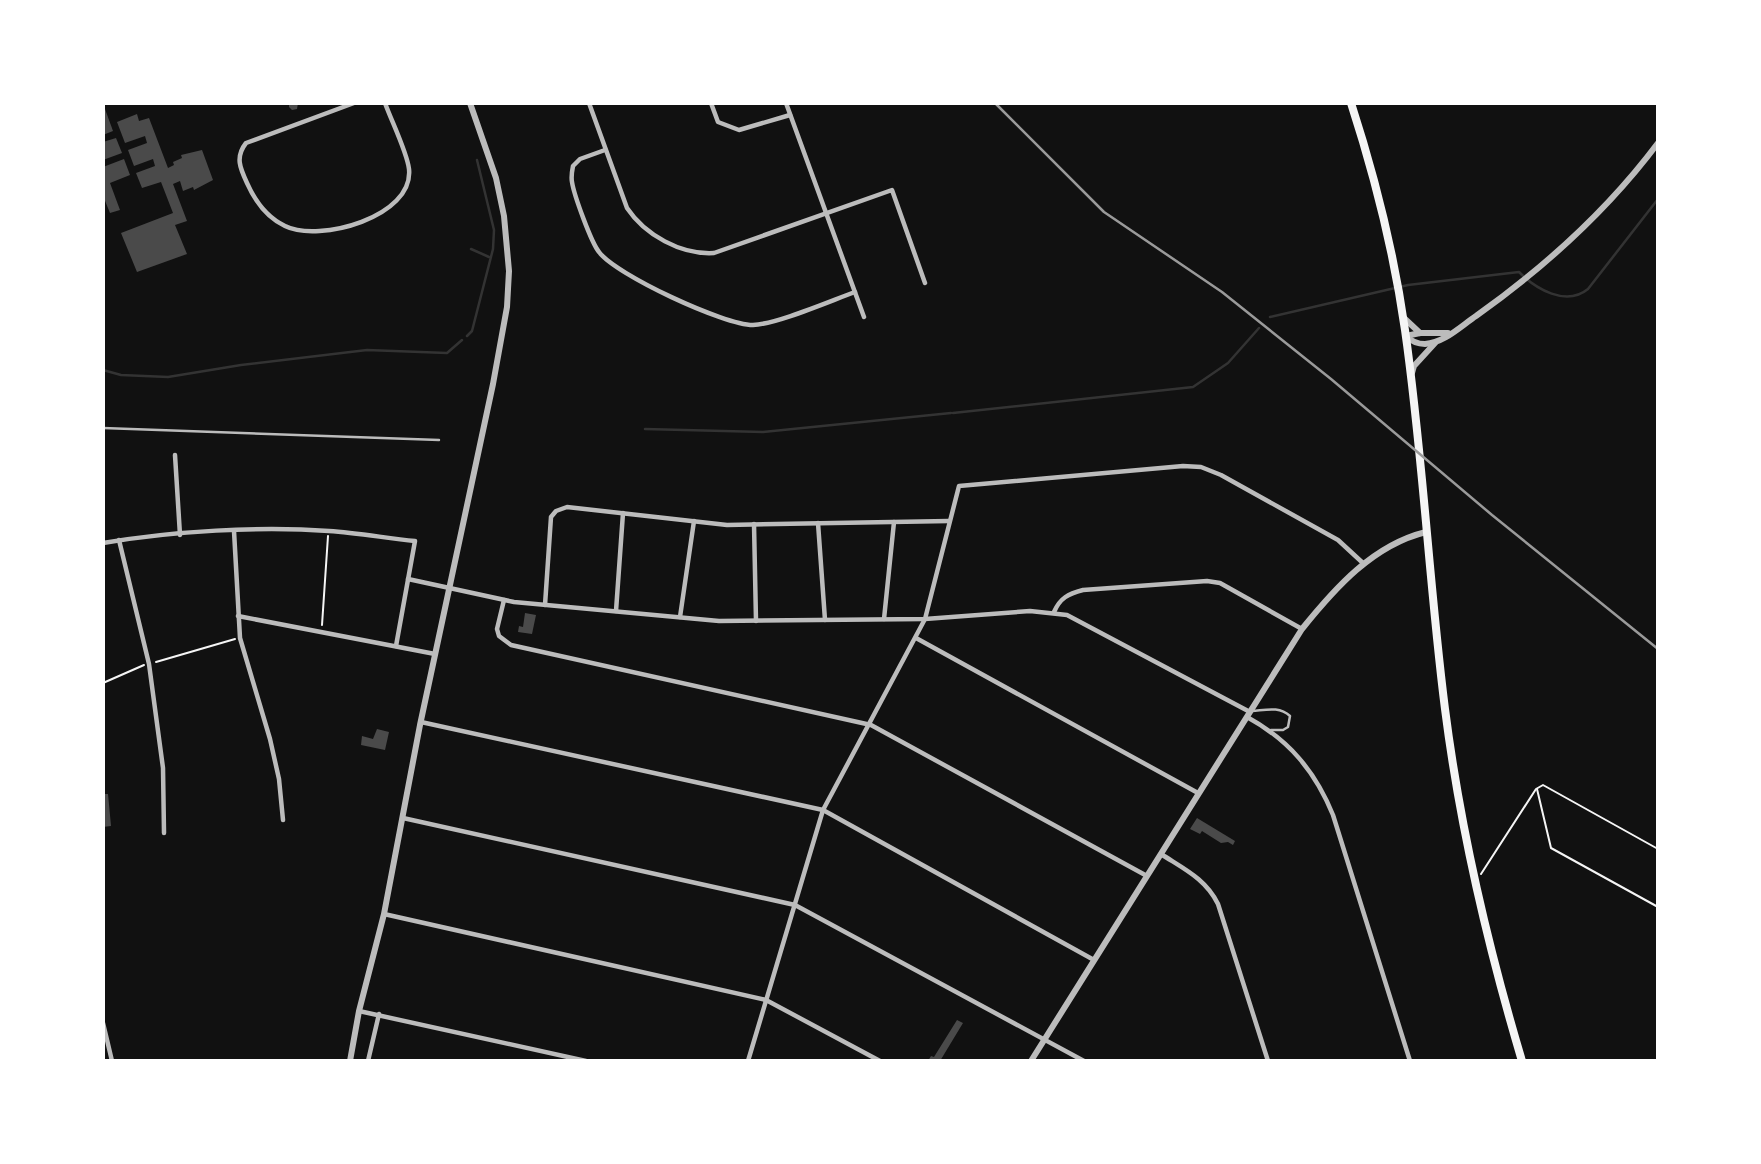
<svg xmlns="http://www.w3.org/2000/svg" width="1761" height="1164" font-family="'DM Sans',sans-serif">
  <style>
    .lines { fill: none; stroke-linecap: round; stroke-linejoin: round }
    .stream { stroke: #333; stroke-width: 2.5 }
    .building { fill: #4a4a4a }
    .path { stroke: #f5f5f5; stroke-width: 2 }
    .service { stroke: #bcbcbc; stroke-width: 2.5 }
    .minor { stroke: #bcbcbc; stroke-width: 4.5 }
    .tertiary { stroke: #bcbcbc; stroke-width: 6 }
    .primary { stroke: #f5f5f5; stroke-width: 8 }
    .rail { stroke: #9a9a9a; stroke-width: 2.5 }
  </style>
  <rect width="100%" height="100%" fill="#111"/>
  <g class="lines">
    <!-- stream -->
    <g class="stream">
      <polyline points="471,249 489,257"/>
      <path d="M 1270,317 L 1408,285 L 1519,272 C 1536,289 1566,307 1588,289 L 1658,199"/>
      <polyline points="467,336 472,331 493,249 494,230 477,160"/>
      <polyline points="103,370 121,375 168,377 241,365 367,350 447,353 462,340"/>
      <polyline points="953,413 1193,387 1228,363 1259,328"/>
      <polyline points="645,429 763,432 951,413"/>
    </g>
  </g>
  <!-- building -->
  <g class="building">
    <polygon points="289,103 298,103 297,109 292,110 289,107"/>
    <polygon points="105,109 113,131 103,135 103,110"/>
    <polygon points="137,114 139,121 149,118 168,168 174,165 173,162 182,158 181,155 202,150 213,180 194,190 193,187 183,191 180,181 173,184 187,221 175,225 187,254 137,272 121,233 173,213 161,182 142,188 136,173 155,166 153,159 134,166 128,150 147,143 145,136 125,143 117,122"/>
    <polygon points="116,138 122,153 103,160 103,142"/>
    <polygon points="124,159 130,175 110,183 120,210 110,213 103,196 103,167"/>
    <polygon points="525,613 536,615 532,634 518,632 519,626 523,627"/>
    <polygon points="377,729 389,732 385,750 361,745 362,736 373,739"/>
    <polygon points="103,794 108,794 111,826 103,827"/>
    <polygon points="1197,818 1235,841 1233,845 1228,842 1221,843 1202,831 1200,834 1190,829"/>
    <polygon points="957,1020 963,1023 940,1061 928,1061 931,1056 934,1057"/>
  </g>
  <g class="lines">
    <!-- path -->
    <g class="path">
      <polyline points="322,625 328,536"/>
      <polyline points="156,662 235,639"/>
      <polyline points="103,683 144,665"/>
      <polyline points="1537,789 1551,848 1658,907"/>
      <polyline points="1481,874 1536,789 1543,785 1658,849"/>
    </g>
    <!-- service -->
    <g class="service">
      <polyline points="103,428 439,440"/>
      <path d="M 1252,711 C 1266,710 1279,706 1290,716 L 1288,727 L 1283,730 L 1271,730"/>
    </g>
    <!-- minor -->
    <g class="minor">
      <path d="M 354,103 L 246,143 C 235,157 240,168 247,183 C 255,201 266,217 285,226 C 319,243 414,217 409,169 C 407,152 391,120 385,103"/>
      <path d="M 589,103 L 627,208 C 645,235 681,255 714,253 L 892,190 L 925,283"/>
      <polyline points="711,103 718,122 739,130 790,115"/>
      <polyline points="786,103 864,317"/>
      <path d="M 605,150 L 580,159 L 573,166 C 572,171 571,177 572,182 C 574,195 591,242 599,252 C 616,275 724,325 753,325 C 777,324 830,301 855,292"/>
      <polyline points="175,455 180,535"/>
      <polyline points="818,523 825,620"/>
      <polyline points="754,524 756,621"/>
      <polyline points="234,531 240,638 270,739 279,779 283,820"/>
      <polyline points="119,540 149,664 163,768 164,833"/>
      <path d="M 103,543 C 173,531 259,526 329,531 C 357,533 386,538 415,541 L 396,646"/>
      <polyline points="408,579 514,602 719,621 925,619 1030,611 1067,615 1250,712"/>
      <polyline points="504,600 497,629 499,636 511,645 871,725 1147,876"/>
      <polyline points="545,605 551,517 556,511 567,507 727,525 949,521"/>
      <polyline points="616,611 623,513"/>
      <path d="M 1054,612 C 1060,598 1068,594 1083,590 L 1207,581 L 1220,583 L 1302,629"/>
      <polyline points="238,616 435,654"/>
      <polyline points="680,617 694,521"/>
      <polyline points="884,619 894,522"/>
      <polyline points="916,638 1198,793"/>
      <path d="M 1247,717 C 1289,740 1315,771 1333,815 L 1410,1061"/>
      <polyline points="421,722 823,810 1094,960"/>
      <polyline points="403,818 795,905 1084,1061"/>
      <path d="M 1161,854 C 1184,869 1206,879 1218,904 L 1268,1061"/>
      <polyline points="384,914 766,1000 880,1061"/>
      <polyline points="359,1011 586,1061"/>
      <polyline points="103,1023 112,1061"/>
      <polyline points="368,1061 379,1014"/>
      <polyline points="748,1061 823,810 925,619 959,486 1183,466 1201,467 1221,475 1338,540 1364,564"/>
    </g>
    <!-- tertiary -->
    <g class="tertiary">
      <polyline points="1404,318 1420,333"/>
      <path d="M 1406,336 C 1411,341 1417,344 1425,344 C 1444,343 1461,326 1476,316 C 1545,267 1607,211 1658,143"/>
      <polyline points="1406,336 1420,333 1448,333"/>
      <polyline points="1412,373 1414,366 1435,343"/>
      <polyline points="350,1061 359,1011 384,914 420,725 493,384 507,307 509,271 504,216 496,178 470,103"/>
      <path d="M 1031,1061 L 1302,629 C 1335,588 1373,545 1426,532"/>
    </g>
    <!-- primary -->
    <path class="primary" d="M 1351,103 C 1375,177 1394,253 1405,330 C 1423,456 1429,583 1445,709 C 1460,827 1488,947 1522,1061"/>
    <!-- rail -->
    <polyline class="rail" points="995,103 1104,212 1222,292 1331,379 1492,515 1658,649"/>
  </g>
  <!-- border -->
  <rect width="1761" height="1164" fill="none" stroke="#ffffff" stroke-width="210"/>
</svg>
